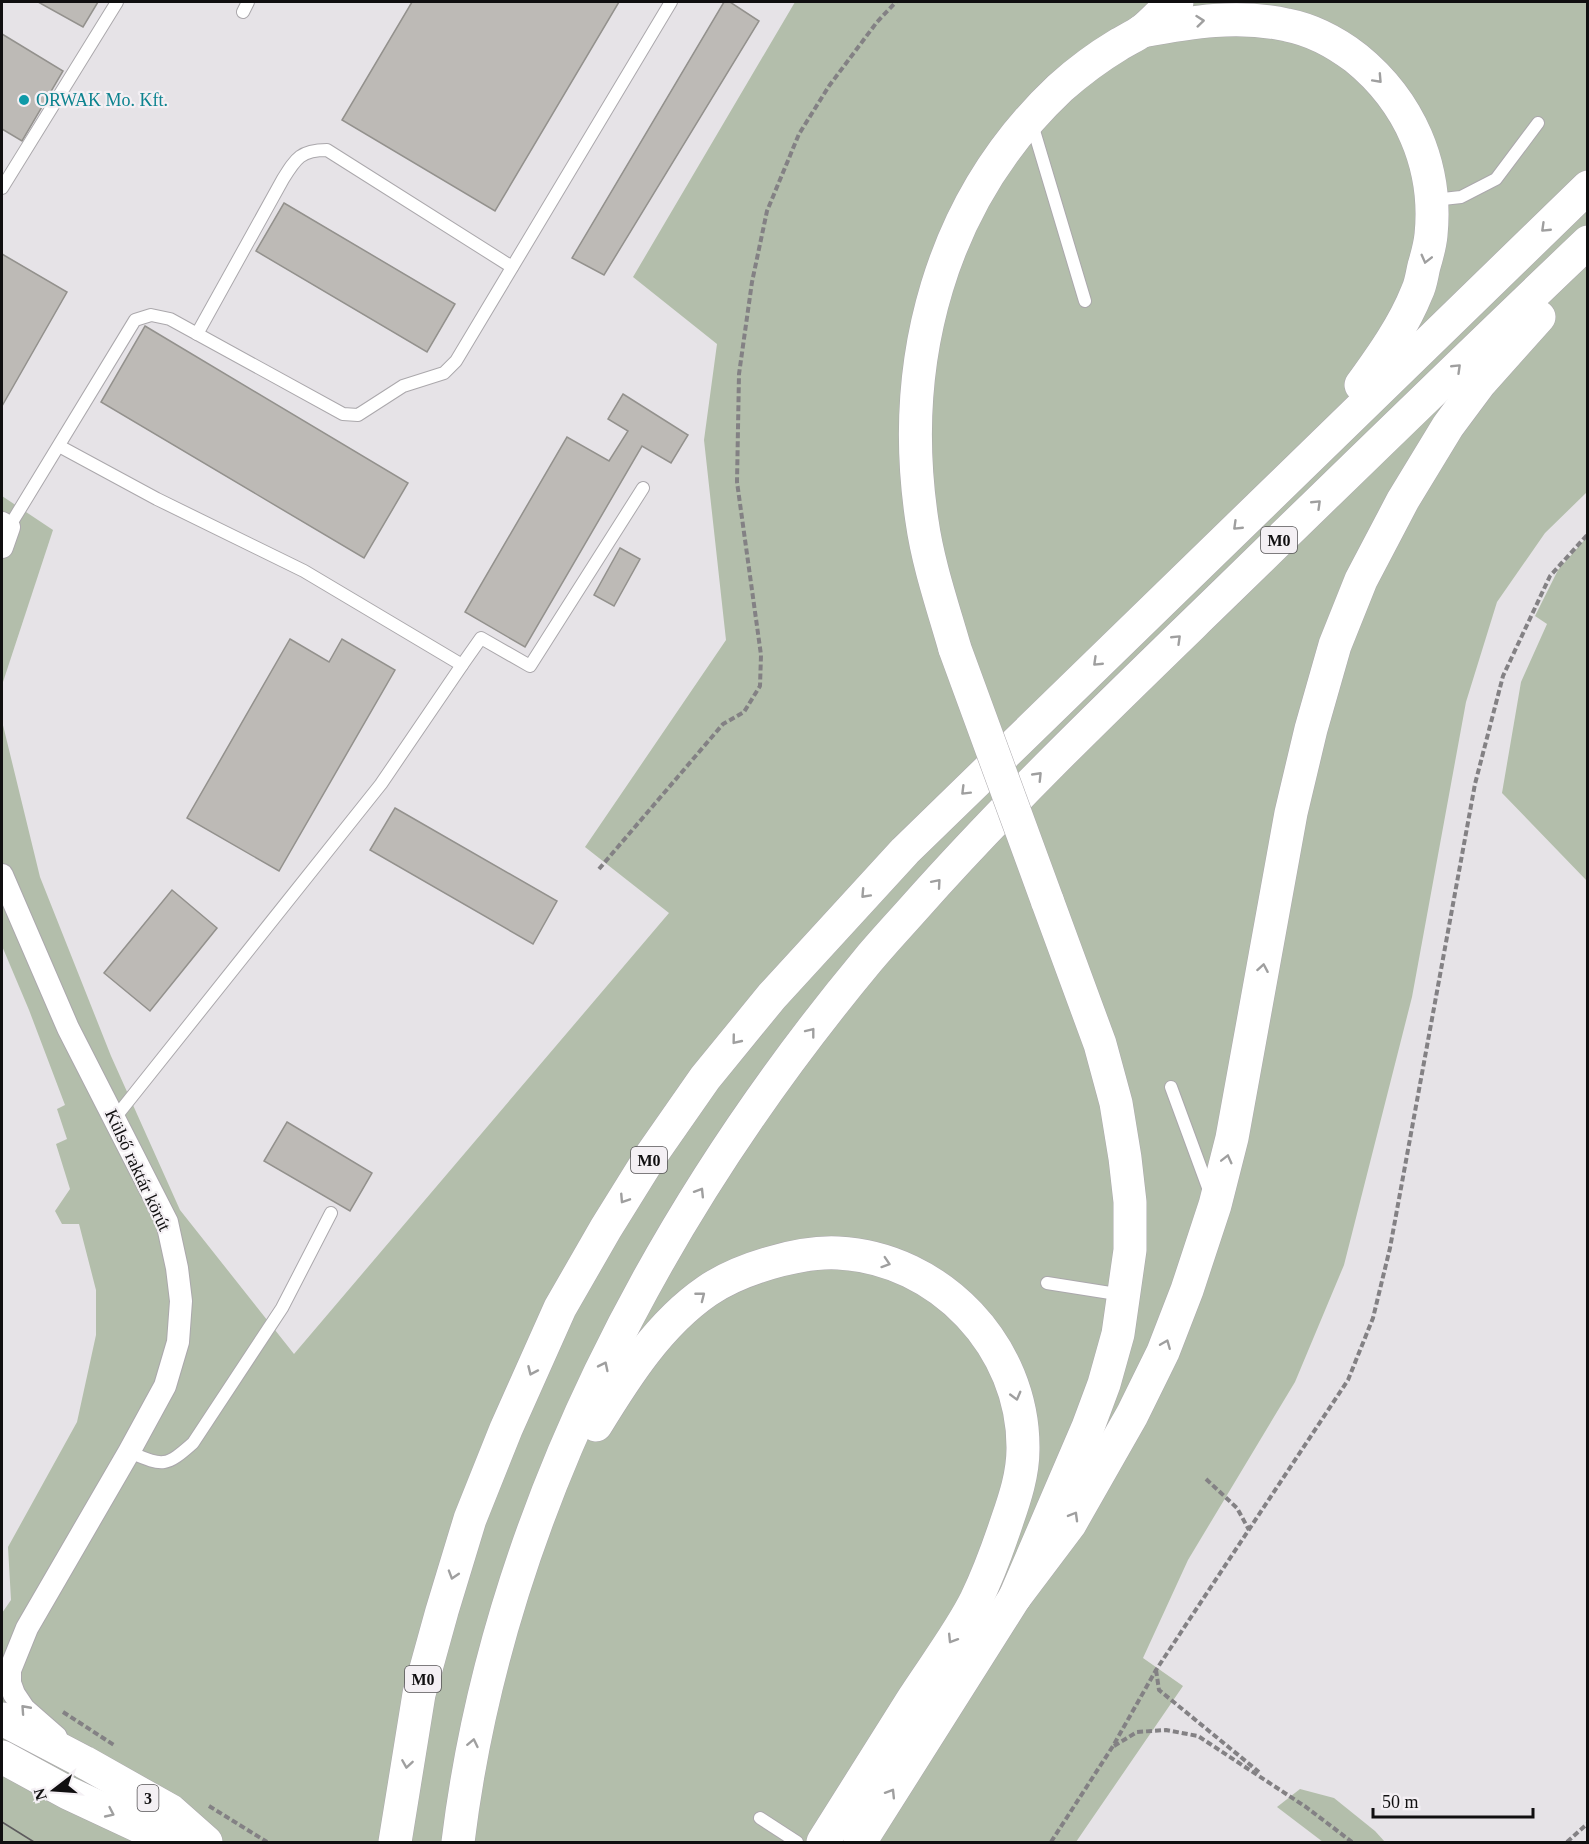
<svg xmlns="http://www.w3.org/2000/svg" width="1589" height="1844" font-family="'Times New Roman',serif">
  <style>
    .green { fill: #b3beab }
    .building { fill: #bdbab6; stroke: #93918d; stroke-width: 1.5 }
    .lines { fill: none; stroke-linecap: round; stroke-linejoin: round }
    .service-casing { stroke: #aba8ac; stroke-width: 14 }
    .minor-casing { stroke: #aba8ac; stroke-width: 24 }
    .primary-casing { stroke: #aba8ac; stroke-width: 34 }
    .trunk-casing { stroke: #aba8ac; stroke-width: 34 }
    .path { stroke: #838184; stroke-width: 4; stroke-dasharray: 6 3; stroke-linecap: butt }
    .service { stroke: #fff; stroke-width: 12 }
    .minor { stroke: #fff; stroke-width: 22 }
    .primary { stroke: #fff; stroke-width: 33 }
    .trunk { stroke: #fff; stroke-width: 33 }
    .tram { stroke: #5d5b5d; stroke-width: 1.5 }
    .trunk-bridge-casing { stroke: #aba8ac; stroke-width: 34; stroke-linecap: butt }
    .trunk-bridge { stroke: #fff; stroke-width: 33 }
    .oneway { stroke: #9f9f9f }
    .culture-dot { fill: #0f9aa8; stroke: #f4f0f4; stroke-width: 2 }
    .labels { text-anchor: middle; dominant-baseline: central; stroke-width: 4.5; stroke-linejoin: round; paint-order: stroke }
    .shield { fill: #f4f0f4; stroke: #545254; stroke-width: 1.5 }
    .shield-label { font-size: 16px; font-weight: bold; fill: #100f10 }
    .culture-label { font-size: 18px; fill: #0d838f; stroke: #f4f0f4; text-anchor: start }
    .street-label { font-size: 18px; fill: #100f10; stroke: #f4f0f4 }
  </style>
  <rect width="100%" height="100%" fill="#e6e3e7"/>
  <!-- green -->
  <g class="green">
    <polygon points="795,2 1587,2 1587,492 1545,533 1497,602 1466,702 1412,997 1344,1265 1295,1382 1188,1560 1143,1658 1183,1686 1076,1842 2,1842 2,1613 11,1600 8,1547 77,1422 96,1335 96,1290 79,1224 62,1224 55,1211 70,1189 56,1144 67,1139 57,1109 65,1105 29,1010 2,946 2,721 40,877 111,1056 180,1210 294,1354 669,913 585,847 726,640 704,440 717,344 633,277"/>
    <polygon points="2,496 53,530 2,685"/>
    <polygon points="1587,537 1587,881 1502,793 1521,682 1547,624 1535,616 1558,570"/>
    <polygon points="1300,1789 1334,1798 1375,1831 1385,1842 1323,1842 1277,1807"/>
  </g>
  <!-- building -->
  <g class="building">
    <polygon points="38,2 98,2 83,27"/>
    <polygon points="412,2 619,2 495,211 342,120"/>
    <polygon points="724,2 730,2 759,21 604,275 572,258"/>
    <polygon points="2,34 63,71 22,141 2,129"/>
    <polygon points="284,203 455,304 427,352 256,251"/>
    <polygon points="2,254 67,292 2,406"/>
    <polygon points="145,326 408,483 364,558 101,402"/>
    <polygon points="623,394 688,435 671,463 642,446 525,647 465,612 567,437 609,461 628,431 608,419"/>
    <polygon points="620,548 640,559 614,606 594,595"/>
    <polygon points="290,639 329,662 342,639 395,670 279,871 187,818"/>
    <polygon points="395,808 557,901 533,944 370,850"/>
    <polygon points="172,890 217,928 150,1011 104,973"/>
    <polygon points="287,1122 372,1173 350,1211 264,1161"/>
  </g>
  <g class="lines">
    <!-- service casing -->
    <g class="service-casing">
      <g id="service">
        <polyline points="243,12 248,2"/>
        <polyline points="1032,124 1085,301"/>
        <polyline points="2,188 117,2"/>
        <polyline points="1434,200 1461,197 1496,179 1538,123"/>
        <path d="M 197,334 L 283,179 C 296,158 301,150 327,150 L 512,267"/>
        <polyline points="59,446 157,499 304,571 462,665 381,784 114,1119"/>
        <polyline points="9,527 135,320 151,315 170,319 343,414 358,415 403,386 444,373 456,361 671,2"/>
        <polyline points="462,665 481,638 530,666 643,488"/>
        <polyline points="1171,1087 1210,1193"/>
        <polyline points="1047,1283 1123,1295"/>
        <path d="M 129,1452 C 163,1466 165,1468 193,1443 L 282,1308 L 331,1213"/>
        <polyline points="760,1818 797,1842"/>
      </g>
    </g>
    <!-- minor casing -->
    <g class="minor-casing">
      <g id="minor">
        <polyline points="2,523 9,527 2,547"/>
        <polyline points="2,875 68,1028 167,1222 177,1268 181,1301 178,1342 165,1386 129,1452 27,1628 10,1670 10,1683 14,1694 24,1709 56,1737"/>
      </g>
    </g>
    <!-- primary casing -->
    <g class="primary-casing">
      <g id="primary">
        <polyline points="2,1719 84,1762 171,1811 206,1842"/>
        <polyline points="2,1757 68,1793 160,1836 180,1842"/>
      </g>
    </g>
    <!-- trunk casing -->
    <g class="trunk-casing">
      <g id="trunk">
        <path d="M 1142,31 C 1191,22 1238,14 1287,25 C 1313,30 1335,42 1356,58 C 1409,101 1438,165 1431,235 C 1430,245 1427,256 1424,266 C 1422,274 1421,284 1417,292 C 1404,325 1382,356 1361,385"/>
        <path d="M 955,649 C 943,607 928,564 922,521 C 898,361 940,201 1060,88 C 1078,72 1098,57 1118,45 C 1126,40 1135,36 1142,31 C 1154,22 1163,9 1177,2"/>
        <path d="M 596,1425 C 626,1376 659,1324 707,1291 C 739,1269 799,1251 838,1253 C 940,1258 1024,1347 1023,1449 C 1023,1474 1015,1498 1007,1521 C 998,1548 988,1575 976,1600 C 960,1632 933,1668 913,1699 C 883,1747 853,1795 823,1842"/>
        <polyline points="1015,1597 1070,1524 1132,1415 1163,1352 1187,1290 1215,1205 1232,1138 1291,813 1311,729 1335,645 1361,580 1403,500 1448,426 1480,383 1539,317"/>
        <polyline points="395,1842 419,1694 442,1611 470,1519 506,1429 560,1308 606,1228 652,1154 705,1078 772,996 905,851 1588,187"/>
        <path d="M 458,1842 C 498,1516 660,1210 868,960 C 883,942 899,925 915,907 C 1013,797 1120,695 1226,592 C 1346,475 1466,358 1588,242"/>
        <polyline points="860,1842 1015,1597 1088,1427 1104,1384 1118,1334 1130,1250 1130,1202 1125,1158 1116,1103 1100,1044 1047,900"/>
      </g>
    </g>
    <!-- path -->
    <g class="path">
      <polyline points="599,869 723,724 744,712 760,686 761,655 737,482 739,374 752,282 767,211 799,134 829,86 877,22 896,2"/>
      <polyline points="1206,1479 1237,1508 1249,1530"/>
      <polyline points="1156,1670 1159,1690 1259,1772"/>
      <polyline points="63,1712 114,1745"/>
      <polyline points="1114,1746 1137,1732 1166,1730 1198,1736 1306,1807 1352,1842"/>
      <polyline points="209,1806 267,1842"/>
      <polyline points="1051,1842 1113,1746 1156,1670 1348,1380 1373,1318 1390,1248 1475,784 1503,676 1550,576 1588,534"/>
      <polyline points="1567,1842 1588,1823"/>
    </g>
    <!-- service -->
    <use href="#service" class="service"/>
    <!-- minor -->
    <use href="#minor" class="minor"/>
    <!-- primary -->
    <use href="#primary" class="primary"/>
    <!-- trunk -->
    <use href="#trunk" class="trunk"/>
    <!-- tram -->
    <polyline class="tram" points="2,1822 34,1842"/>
    <!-- trunk-bridge casing -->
    <g class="trunk-bridge-casing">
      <polyline id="trunk-bridge" points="955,649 1047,900"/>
    </g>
    <!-- trunk-bridge -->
    <use href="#trunk-bridge" class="trunk-bridge"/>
  </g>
  <!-- one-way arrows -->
  <defs><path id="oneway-chevron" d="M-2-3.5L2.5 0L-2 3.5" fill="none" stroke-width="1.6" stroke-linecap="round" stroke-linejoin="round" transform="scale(1.5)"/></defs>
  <g class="oneway">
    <use href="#oneway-chevron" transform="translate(1200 21) rotate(-6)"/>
    <use href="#oneway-chevron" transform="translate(1378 79) rotate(47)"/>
    <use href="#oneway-chevron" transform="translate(1545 228) rotate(136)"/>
    <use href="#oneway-chevron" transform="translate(1426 259) rotate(104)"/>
    <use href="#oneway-chevron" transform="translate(1457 368) rotate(-44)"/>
    <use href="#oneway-chevron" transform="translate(1317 504) rotate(-44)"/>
    <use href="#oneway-chevron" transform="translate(1237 526) rotate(136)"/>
    <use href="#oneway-chevron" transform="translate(1177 639) rotate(-44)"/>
    <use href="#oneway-chevron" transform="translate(1097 662) rotate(136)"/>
    <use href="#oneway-chevron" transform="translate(1038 776) rotate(-46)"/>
    <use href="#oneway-chevron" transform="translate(965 791) rotate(135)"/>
    <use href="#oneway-chevron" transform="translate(937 883) rotate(-49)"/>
    <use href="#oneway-chevron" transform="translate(865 894) rotate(133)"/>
    <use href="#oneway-chevron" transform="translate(1263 968) rotate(-80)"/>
    <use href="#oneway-chevron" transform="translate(811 1032) rotate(-52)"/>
    <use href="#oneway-chevron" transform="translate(736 1040) rotate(129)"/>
    <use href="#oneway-chevron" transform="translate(1227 1159) rotate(-76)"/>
    <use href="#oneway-chevron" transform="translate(700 1192) rotate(-58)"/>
    <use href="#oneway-chevron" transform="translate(624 1199) rotate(123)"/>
    <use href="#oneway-chevron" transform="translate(886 1263) rotate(18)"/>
    <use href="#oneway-chevron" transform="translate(701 1296) rotate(-38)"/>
    <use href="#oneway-chevron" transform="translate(1166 1344) rotate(-68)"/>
    <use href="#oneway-chevron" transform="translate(604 1366) rotate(-64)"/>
    <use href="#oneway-chevron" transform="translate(532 1371) rotate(114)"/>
    <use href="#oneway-chevron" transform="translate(1016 1396) rotate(75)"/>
    <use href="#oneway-chevron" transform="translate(1074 1516) rotate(-60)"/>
    <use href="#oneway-chevron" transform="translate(453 1575) rotate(107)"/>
    <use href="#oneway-chevron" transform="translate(952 1639) rotate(122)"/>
    <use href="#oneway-chevron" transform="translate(25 1709) rotate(-132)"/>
    <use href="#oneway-chevron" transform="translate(473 1743) rotate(-78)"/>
    <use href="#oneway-chevron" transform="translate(407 1764) rotate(99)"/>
    <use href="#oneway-chevron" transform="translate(891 1793) rotate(-58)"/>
    <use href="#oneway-chevron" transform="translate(110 1813) rotate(25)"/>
  </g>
  <!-- markers -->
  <circle class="culture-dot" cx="24" cy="100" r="6"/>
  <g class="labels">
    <!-- shield labels -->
    <g class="shield">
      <rect x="1261" y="527" width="36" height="26" rx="4.5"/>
      <rect x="631" y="1147" width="36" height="26" rx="4.5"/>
      <rect x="405" y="1666" width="36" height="26" rx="4.5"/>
      <rect x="137.5" y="1785" width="21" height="26" rx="4.5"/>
    </g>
    <g class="shield-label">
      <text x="1279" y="540">M0</text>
      <text x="649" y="1160">M0</text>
      <text x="423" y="1679">M0</text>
      <text x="148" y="1798">3</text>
    </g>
    <!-- culture labels -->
    <g class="culture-label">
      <text x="36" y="100">ORWAK Mo. Kft.</text>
    </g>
    <!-- street labels -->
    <g class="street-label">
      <text transform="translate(138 1170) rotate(65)">Külső raktár körút</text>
    </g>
  </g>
  <!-- border -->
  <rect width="1589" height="1844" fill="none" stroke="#100f10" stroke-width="6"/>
  <!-- north arrow -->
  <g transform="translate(54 1790) rotate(253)" stroke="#f4f0f4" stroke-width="4.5" paint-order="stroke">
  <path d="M0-4.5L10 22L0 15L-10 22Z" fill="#100f10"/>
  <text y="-9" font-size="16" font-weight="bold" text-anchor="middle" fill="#100f10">N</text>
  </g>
  <!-- scale -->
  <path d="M1373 1808v9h160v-9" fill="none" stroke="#100f10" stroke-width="3"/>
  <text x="1382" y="1808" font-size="18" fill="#100f10" stroke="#f4f0f4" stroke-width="4.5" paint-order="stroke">50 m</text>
</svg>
